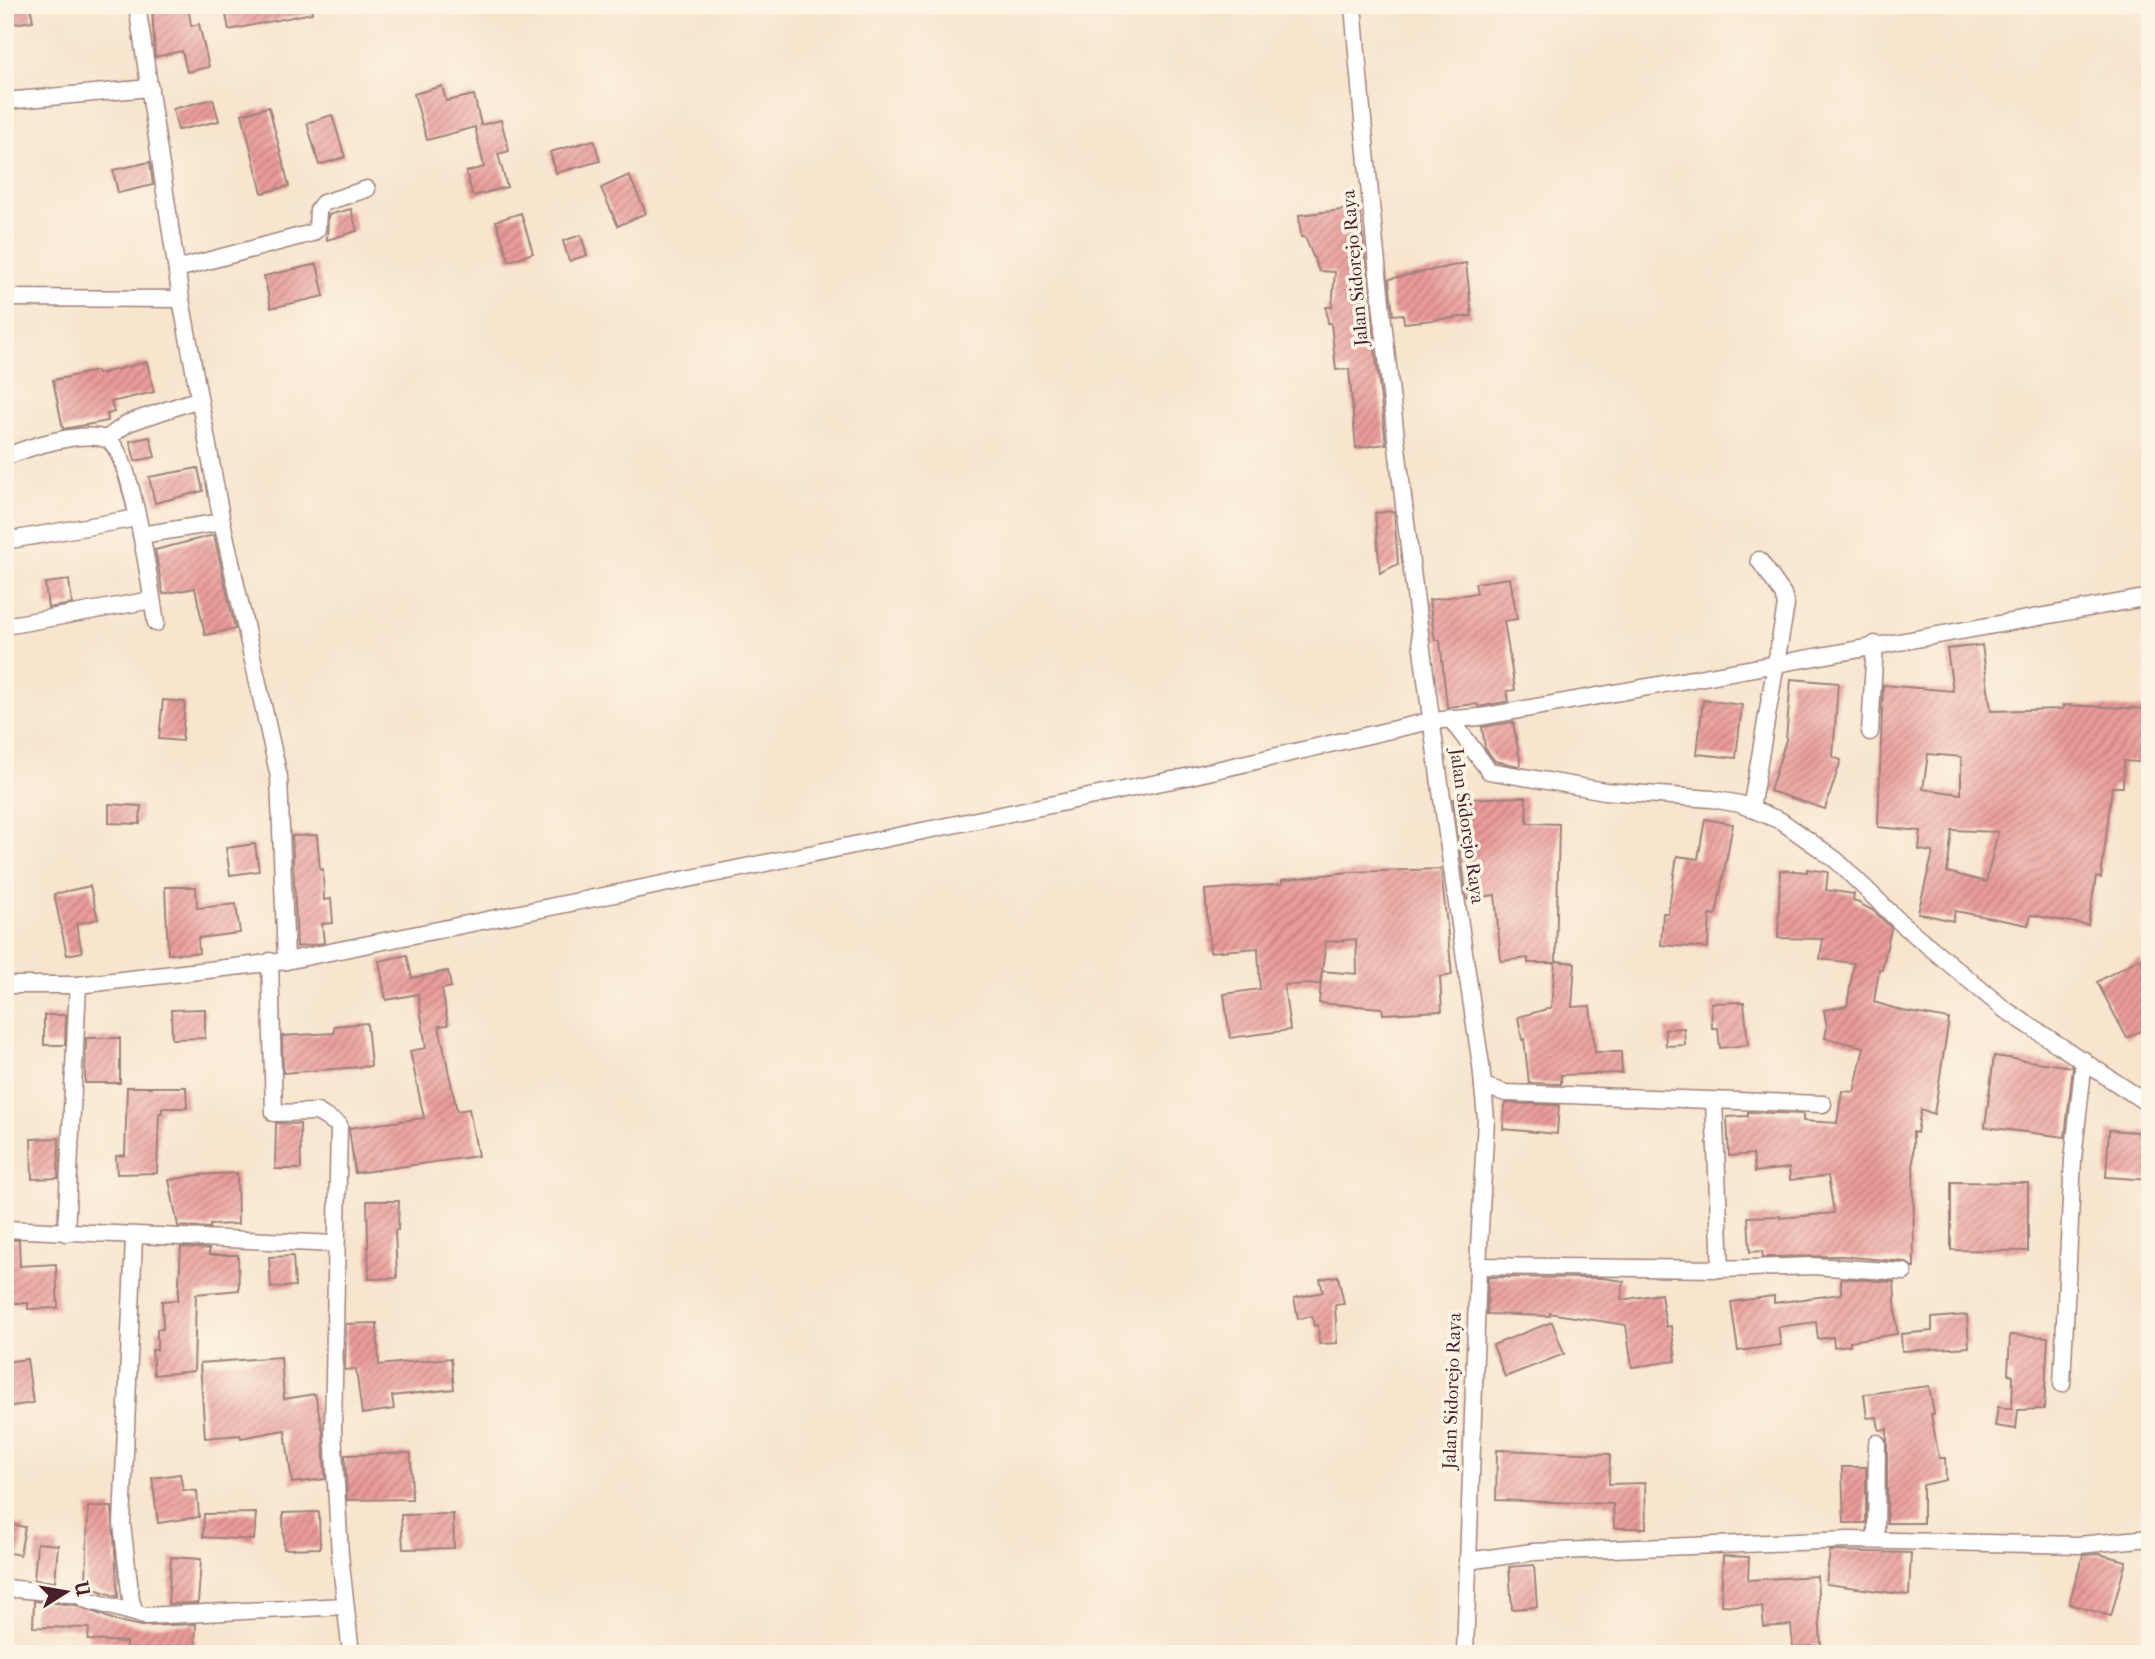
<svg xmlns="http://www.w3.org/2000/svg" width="2155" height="1659" font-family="'IM FELL French Canon',serif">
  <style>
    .building { fill: url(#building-hatch); fill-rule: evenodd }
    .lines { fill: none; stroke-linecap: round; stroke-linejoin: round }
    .minor-casing { stroke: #a0827c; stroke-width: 19 }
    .minor { stroke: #fff; stroke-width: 16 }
    .labels { text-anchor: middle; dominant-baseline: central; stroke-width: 7; stroke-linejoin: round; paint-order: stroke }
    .street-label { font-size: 19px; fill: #4a1f2b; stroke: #fcf5e5 }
  </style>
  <defs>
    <pattern id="building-hatch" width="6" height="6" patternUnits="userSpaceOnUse" patternTransform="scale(1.75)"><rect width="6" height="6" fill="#e99b99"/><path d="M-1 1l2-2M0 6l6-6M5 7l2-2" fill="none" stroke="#bf7e7d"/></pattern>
  </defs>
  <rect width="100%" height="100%" fill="#fcf5e5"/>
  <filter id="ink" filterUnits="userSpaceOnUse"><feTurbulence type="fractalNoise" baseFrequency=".0143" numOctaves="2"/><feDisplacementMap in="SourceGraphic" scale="14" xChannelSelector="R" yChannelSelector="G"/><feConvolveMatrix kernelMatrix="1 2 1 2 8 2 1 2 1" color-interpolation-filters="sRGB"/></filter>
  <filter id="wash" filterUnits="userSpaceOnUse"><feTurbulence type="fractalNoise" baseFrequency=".00686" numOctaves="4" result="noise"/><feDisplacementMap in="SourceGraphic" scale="28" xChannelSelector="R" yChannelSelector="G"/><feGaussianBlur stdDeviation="1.57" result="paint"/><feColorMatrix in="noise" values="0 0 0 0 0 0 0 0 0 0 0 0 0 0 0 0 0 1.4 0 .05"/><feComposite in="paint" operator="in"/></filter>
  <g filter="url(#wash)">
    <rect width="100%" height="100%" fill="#f7e5cd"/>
    <g id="blocks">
      <!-- building -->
      <g class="building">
        <polygon points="5,5 30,5 33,21 5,25"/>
        <polygon points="152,5 188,5 191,26 199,24 209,67 187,72 182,51 155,57"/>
        <polygon points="224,5 311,5 312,13 229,30"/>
        <polygon points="442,86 446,101 474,95 481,125 501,120 509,151 498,154 507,187 473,196 466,172 484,167 475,127 427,140 414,94"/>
        <polygon points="213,99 219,121 178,130 173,109"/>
        <polygon points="269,107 289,186 262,193 242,114"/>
        <polygon points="332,115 345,157 319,165 307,123"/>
        <polygon points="594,140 600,161 556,173 550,152"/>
        <polygon points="150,162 153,185 118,193 113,170"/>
        <polygon points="629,175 646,213 618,226 601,188"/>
        <polygon points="1359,208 1386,444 1356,448 1349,369 1336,370 1331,323 1328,323 1326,307 1332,307 1335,272 1319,271 1305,237 1301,237 1299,215"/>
        <polygon points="351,209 357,231 327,240 328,215"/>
        <polygon points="521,213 533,253 509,261 496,221"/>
        <polygon points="581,235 587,255 569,261 563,241"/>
        <polygon points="1466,263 1472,316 1404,323 1403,314 1393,315 1389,279"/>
        <polygon points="317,264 324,296 271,308 264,276"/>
        <polygon points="147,362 154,392 111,402 114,412 107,414 108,421 63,429 53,380 97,371 98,374"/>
        <polygon points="150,437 155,457 135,461 130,441"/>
        <polygon points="198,468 203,491 155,503 149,477"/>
        <polygon points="1394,511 1398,564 1380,573 1375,513"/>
        <polygon points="214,535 235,629 205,635 195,588 163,594 155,550"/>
        <polygon points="1510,578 1517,619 1504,621 1515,690 1507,691 1509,701 1479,707 1477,704 1447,707 1440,640 1435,640 1429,600 1477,593 1475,583"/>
        <polygon points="69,580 72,604 48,608 45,583"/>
        <path d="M 1982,645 L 1991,711 L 2063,709 L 2063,705 L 2150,709 L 2150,763 L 2124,761 L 2123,787 L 2112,787 L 2101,878 L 2096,877 L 2088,925 L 2031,915 L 2028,925 L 1955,911 L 1953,921 L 1918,913 L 1933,852 L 1919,850 L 1921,831 L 1878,827 L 1883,685 L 1953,691 L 1947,649 ZM 1928,754 L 1961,757 L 1961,794 L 1923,789 ZM 1952,830 L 1998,832 L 1986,882 L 1947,872 Z"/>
        <polygon points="1791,679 1838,683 1833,757 1841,760 1825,809 1770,791 1786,740"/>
        <polygon points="163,700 185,702 182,741 159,739"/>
        <polygon points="1703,700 1742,705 1736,758 1697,754"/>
        <polygon points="1513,722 1521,765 1519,766 1495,761 1485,748 1482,727"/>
        <polygon points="1526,797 1527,823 1559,824 1556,961 1575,963 1572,1007 1590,1006 1595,1052 1621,1052 1622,1073 1561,1075 1561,1084 1529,1083 1524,1039 1522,1040 1518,1017 1551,1008 1555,963 1528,963 1528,958 1501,961 1495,895 1467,899 1453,799"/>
        <polygon points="109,804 141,806 140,824 109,823"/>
        <polygon points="1705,819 1733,824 1716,915 1710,914 1708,948 1661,945 1663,913 1668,913 1677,856 1698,859"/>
        <polygon points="317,835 320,870 323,869 324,900 331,899 333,923 322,924 324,943 297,947 292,836"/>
        <polygon points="255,844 259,871 230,875 226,848"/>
        <path d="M 1441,869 L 1452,975 L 1440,977 L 1442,1011 L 1383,1014 L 1382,1008 L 1319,1003 L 1322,971 L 1320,984 L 1284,985 L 1290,1030 L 1230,1038 L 1224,994 L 1260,989 L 1258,948 L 1210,952 L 1205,890 L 1282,884 L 1282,880 L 1349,872 ZM 1356,939 L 1357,974 L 1322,971 L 1326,942 Z"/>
        <polygon points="1807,869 1828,872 1826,890 1854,894 1853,900 1874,911 1891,928 1882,970 1879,969 1874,1002 1903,1011 1949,1019 1934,1114 1921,1109 1917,1133 1913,1132 1914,1268 1905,1262 1841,1256 1763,1257 1762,1251 1750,1252 1748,1217 1780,1216 1780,1218 1834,1213 1828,1176 1790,1180 1789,1168 1755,1172 1753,1154 1729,1156 1727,1117 1748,1116 1748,1112 1803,1114 1803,1121 1837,1123 1842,1091 1854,1092 1864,1047 1825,1038 1827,1027 1824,1010 1847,1006 1854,963 1820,959 1823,939 1778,938 1780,870 1807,872"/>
        <polygon points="90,886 98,919 76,924 82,952 67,955 54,894"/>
        <polygon points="165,887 196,887 197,908 236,904 240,933 198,938 199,953 168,954"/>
        <polygon points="407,955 412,978 448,971 451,987 442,989 448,1025 439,1026 457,1111 469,1109 478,1156 355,1173 349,1128 424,1118 410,1051 426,1048 418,994 386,1000 379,961"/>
        <polygon points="2140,958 2150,976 2150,1026 2127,1038 2097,982"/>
        <polygon points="1744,1002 1748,1045 1720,1048 1718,1028 1712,1028 1711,1003"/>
        <polygon points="205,1009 205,1038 172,1039 171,1010"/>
        <polygon points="44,1015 66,1015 65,1045 44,1045"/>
        <polygon points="367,1023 371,1066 283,1073 282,1036 334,1033 334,1026"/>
        <polygon points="1684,1028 1685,1045 1666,1046 1665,1029"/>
        <polygon points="86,1038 120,1038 120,1083 85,1083"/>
        <polygon points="1994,1056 2073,1067 2065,1137 1985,1127"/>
        <polygon points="127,1087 186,1087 187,1108 162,1108 162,1113 159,1113 157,1173 117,1174 116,1156 125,1155"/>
        <polygon points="1505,1103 1559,1105 1557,1134 1503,1129"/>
        <polygon points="276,1123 300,1124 301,1169 275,1169"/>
        <polygon points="2109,1130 2150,1133 2150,1180 2106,1177"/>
        <polygon points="59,1138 58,1178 32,1179 31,1139"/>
        <polygon points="237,1173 238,1224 210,1225 210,1228 178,1226 169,1180 198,1175"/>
        <polygon points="1951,1182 2028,1183 2028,1251 1951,1250"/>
        <polygon points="367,1201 399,1201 398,1230 395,1230 397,1278 369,1279"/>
        <polygon points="5,1240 19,1240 20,1266 56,1264 58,1308 28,1309 28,1303 5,1303"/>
        <polygon points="181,1247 209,1249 209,1255 238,1255 239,1290 196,1294 194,1371 154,1375 152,1350 157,1350 157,1329 163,1329 162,1301 178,1300"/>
        <polygon points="293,1256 295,1286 271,1288 269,1257"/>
        <polygon points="1338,1276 1344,1304 1335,1305 1337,1343 1319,1344 1318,1325 1314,1326 1312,1316 1298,1319 1294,1298 1323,1292 1320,1279"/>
        <polygon points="1488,1277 1602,1278 1624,1281 1621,1300 1661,1294 1666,1327 1671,1326 1676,1361 1632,1367 1626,1325 1549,1313 1550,1316 1487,1314"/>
        <polygon points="1841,1278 1894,1282 1897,1334 1850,1341 1850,1345 1834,1347 1833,1337 1818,1339 1816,1322 1778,1327 1781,1345 1738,1351 1731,1302 1774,1296 1774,1303 1841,1294"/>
        <polygon points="1967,1315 1969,1347 1902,1351 1901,1334 1932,1331 1932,1318"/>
        <polygon points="1552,1322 1564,1354 1505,1377 1493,1345"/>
        <polygon points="377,1323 379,1365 451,1358 454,1389 392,1396 394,1409 362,1414 356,1369 345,1370 346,1324"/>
        <polygon points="2010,1335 2048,1337 2044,1409 2018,1410 2016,1429 1995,1426 1998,1407 2012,1409 2013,1375 2008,1374"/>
        <polygon points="281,1357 284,1399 315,1394 323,1432 325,1479 292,1483 285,1430 241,1438 240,1435 205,1438 200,1363"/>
        <polygon points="27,1359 33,1403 5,1407 5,1362"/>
        <polygon points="1929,1386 1934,1414 1931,1414 1939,1458 1945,1458 1946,1480 1923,1485 1923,1523 1887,1523 1887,1429 1879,1430 1877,1417 1867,1418 1864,1394"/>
        <polygon points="1497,1450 1610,1454 1609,1484 1645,1483 1646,1528 1614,1528 1613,1504 1496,1500"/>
        <polygon points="411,1453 412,1499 347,1500 345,1455"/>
        <polygon points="1842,1467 1866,1467 1866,1523 1844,1523"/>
        <polygon points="180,1474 183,1490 197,1491 199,1517 158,1523 152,1478"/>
        <polygon points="88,1507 112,1507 118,1597 86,1586"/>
        <polygon points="319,1512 320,1548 284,1549 283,1513"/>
        <polygon points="256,1513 254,1540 203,1537 204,1514"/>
        <polygon points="453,1514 454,1548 403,1549 401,1515"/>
        <polygon points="5,1523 25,1527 20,1555 5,1552"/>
        <polygon points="37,1543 58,1545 55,1582 34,1580"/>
        <polygon points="1830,1551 1911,1553 1909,1595 1826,1584"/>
        <polygon points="2099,1554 2126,1561 2111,1616 2069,1604 2083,1555"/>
        <polygon points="1723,1556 1749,1557 1748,1580 1817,1576 1821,1646 1793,1647 1791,1625 1764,1627 1762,1607 1721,1605"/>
        <polygon points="171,1557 201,1559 198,1603 168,1604"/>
        <polygon points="1534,1565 1537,1607 1512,1609 1509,1567"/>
        <polygon points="34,1601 76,1605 117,1621 142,1626 196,1624 195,1654 126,1654 126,1642 88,1640 89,1628 33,1627"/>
      </g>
    </g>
  </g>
  <g filter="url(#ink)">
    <use href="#blocks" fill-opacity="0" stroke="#a0827c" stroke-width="2"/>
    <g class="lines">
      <!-- minor casing -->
      <g class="minor-casing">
        <g id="minor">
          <polyline points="137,5 181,299 222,522 279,777 286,961"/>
          <path d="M 1353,5 C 1382,360 1427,713 1481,1065 L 1486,1119 L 1478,1266 L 1465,1654"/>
          <polyline points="5,101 150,88"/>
          <polyline points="177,269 312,233 317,229 318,210 323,203 367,189"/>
          <polyline points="5,298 181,299"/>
          <polyline points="106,439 128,423 199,399"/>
          <path d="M 5,457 C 29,447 81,430 106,439 C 132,448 151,592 156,623"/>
          <polyline points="141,535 222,522"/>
          <polyline points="5,541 137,518"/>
          <polyline points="5,626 152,600"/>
          <polyline points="1450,718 1489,771 1605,791 1712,799 1740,804 1781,821 1836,860 1901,923 2004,1009 2150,1105"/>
          <polyline points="1870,732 1875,644"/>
          <polyline points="1751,809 1786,605 1783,594 1759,560"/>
          <polyline points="270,961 274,1113 317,1112 339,1125 333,1431 340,1555 351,1654"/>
          <polyline points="5,985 78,985 286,961 1177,779 1430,721 1480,717 2150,597"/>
          <polyline points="1483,1086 1506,1093 1823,1104"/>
          <polyline points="1714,1101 1721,1269"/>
          <polyline points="5,1229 336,1244"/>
          <polyline points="66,1233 78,985"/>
          <polyline points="134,1237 122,1524 131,1600 135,1613 145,1616 345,1606"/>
          <polyline points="1478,1266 1721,1269 1813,1266 1904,1272"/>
          <polyline points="2062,1384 2073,1159 2084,1060"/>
          <polyline points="1876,1540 1877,1443"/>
          <polyline points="1467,1561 1533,1552 1850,1540 2079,1545 2150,1538"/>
          <polyline points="5,1588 80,1595 87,1600 135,1613"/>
        </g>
      </g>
      <!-- minor -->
      <use href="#minor" class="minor"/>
    </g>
  </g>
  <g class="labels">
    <!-- street labels -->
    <g class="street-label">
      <text transform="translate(1355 268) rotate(-95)">Jalan Sidorejo Raya</text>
      <text transform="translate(1467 826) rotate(82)">Jalan Sidorejo Raya</text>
      <text transform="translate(1452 1391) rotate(-88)">Jalan Sidorejo Raya</text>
    </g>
  </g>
  <!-- margin -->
  <rect width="2155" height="1659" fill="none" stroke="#fcf5e5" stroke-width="28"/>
  <!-- north arrow -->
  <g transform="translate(66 1592) rotate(79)" stroke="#fcf5e5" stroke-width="5" paint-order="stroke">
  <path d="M0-5L12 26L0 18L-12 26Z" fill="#4a1f2b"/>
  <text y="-10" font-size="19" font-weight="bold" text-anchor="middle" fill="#4a1f2b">U</text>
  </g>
</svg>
